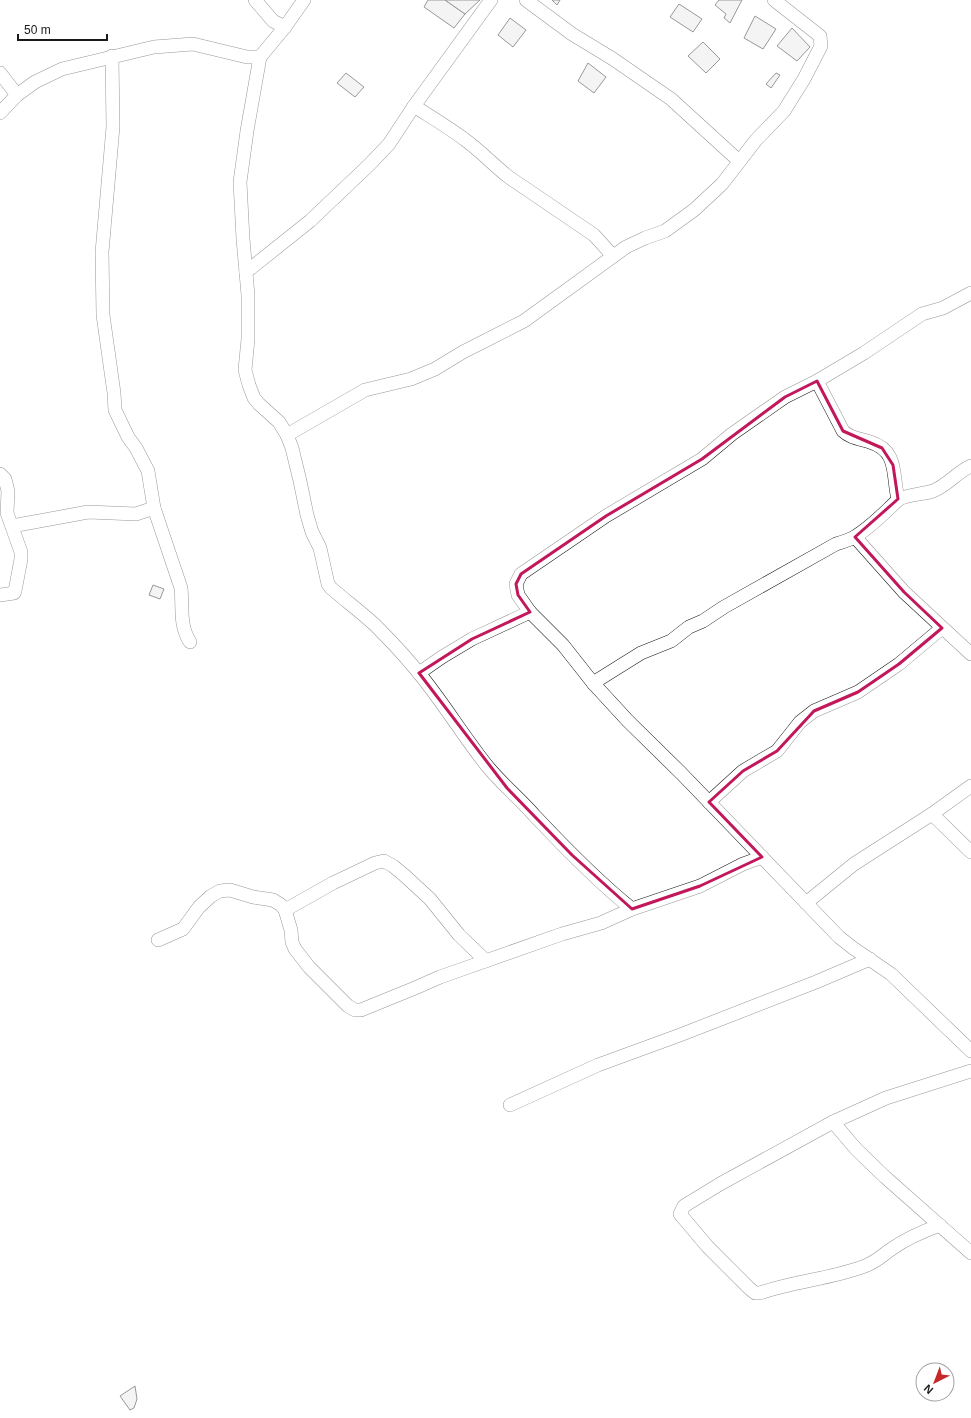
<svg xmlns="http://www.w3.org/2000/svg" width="971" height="1418" font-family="Helvetica,sans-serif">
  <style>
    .building { fill: #e6e6e6; stroke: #1a1a1a }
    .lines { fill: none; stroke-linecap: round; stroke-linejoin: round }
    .minor-casing { stroke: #1a1a1a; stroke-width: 14 }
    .minor { stroke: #fff; stroke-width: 13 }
    .marked { fill: none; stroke: #c2185b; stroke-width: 3; stroke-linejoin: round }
  </style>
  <rect width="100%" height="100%" fill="#fff"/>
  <!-- building -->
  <g class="building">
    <polygon points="428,0 445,0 465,14 454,28 424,7"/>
    <polygon points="445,0 480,0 465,14"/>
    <polygon points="552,0 560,0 557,5"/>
    <polygon points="719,0 742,0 730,23 724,18 726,14 715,5"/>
    <polygon points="679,4 702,19 693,32 670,17"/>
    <polygon points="755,16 776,29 763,49 744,38"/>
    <polygon points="510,18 526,30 513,47 498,35"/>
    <polygon points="792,28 810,47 797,61 777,46"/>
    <polygon points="703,42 720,59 706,73 688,56"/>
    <polygon points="588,63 606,77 594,93 578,81"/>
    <polygon points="346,73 364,87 355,97 337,83"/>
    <polygon points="776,73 780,75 771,88 766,84"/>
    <polygon points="153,585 164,589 160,599 149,595"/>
    <polygon points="135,1386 137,1399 134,1408 130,1410 120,1396"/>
  </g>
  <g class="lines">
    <!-- minor casing -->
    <g class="minor-casing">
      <g id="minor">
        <polyline points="255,0 273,21 285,27"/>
        <path d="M 304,0 L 285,27 L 260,57 L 247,131 L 240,182 L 243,239 L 248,295 L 248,339 L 245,370 L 249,385 L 254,398 L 259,404 L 279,422 L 287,435 L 292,448 L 300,481 L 307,515 L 312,532 L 320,548 L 328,584 L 331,588 C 346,601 361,612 375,625 C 390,640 405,656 418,672 C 443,702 463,736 488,767 C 502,784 519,798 534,815 C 565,848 597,881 632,909"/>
        <polyline points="526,0 572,34 613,59 671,99 739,161"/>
        <path d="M 112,56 L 113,127 L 102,252 L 103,315 L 114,393 L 115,410 L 128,437 L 136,448 L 148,471 L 154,508 L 181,588 C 183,607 179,625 190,642"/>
        <polyline points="0,73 17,95"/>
        <path d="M 414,106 C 431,117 448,127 464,139 C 481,151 494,166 510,178 L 594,235 L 613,256"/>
        <polyline points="0,113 17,95 35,82 62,69 154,47 193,44 247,57 260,57"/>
        <polyline points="246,272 310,221 369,165 389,144 414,106 491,0"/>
        <polyline points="971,293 943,308 922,314 864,353 817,381 785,397 732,434 702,459 606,516 521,574 516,584 518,595 530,612 563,645 593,683 628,721 681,773 839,937 853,948 891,974 971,1051"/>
        <path d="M 817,381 L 843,431 C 850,438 861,439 870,442 C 899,451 892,475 898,499"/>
        <polyline points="287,435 365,390 411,379 435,369 463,352 524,321 626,247 645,238 665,231 694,210 722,184 756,140 784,111 804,79 821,46 820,36 774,0"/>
        <polyline points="0,474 5,479 8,491 7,513 21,552 21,559 15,591 14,593 0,595"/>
        <polyline points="12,526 88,512 136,514 154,508"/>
        <polyline points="855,537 904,592 971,654"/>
        <polyline points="419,673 442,657 472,639 530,612"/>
        <path d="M 593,683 L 641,653 L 671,641 L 689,627 L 703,621 L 724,607 L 836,544 C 843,542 850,540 856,536 C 872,526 884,513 898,500 C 904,495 924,494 933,491 C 948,485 957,472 971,466"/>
        <polyline points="709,802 743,771 777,751 800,722 814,711 858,692 899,664 942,628"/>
        <polyline points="932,814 971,852"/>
        <polyline points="806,903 854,864 932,814 971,786"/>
        <polyline points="285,910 333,883 375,863 384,861 393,866 404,875 430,899 459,935 486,961"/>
        <polyline points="158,940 183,929 199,907 211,896 220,891 230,890 253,897 273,900 281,905 285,910 291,930 292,942 295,949 309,967 348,1006 355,1010 361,1010 415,988 440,977 562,934 601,923 632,909 700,886 743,864 762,857"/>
        <polyline points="971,1071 886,1098 833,1122 856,1149 885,1177 971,1253"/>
        <polyline points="510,1105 598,1065 680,1035 816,982 870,959"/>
        <path d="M 833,1122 L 720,1184 L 684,1206 L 680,1214 L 707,1246 L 750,1289 L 755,1293 L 760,1293 C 794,1281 831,1279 865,1266 C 878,1261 882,1255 893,1248 C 907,1238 924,1231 940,1225"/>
      </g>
    </g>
    <!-- minor -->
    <use href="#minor" class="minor"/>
  </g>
  <!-- marked area -->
  <path d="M0 0H971V1418H0ZM 817,381 L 843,431 L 882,448 L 893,465 L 898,499 L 855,537 L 904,592 L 942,628 L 899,664 L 858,692 L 814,711 L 777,751 L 743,771 L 709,802 L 762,857 L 700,886 L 632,909 L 572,855 L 507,788 L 419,673 L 472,639 L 530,612 L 518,595 L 516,584 L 521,574 L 606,516 L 702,459 L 785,397 Z" fill="#fff" fill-opacity=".55" fill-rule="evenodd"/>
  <path class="marked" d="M 817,381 L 843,431 L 882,448 L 893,465 L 898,499 L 855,537 L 904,592 L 942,628 L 899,664 L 858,692 L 814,711 L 777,751 L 743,771 L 709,802 L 762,857 L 700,886 L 632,909 L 572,855 L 507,788 L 419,673 L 472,639 L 530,612 L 518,595 L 516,584 L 521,574 L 606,516 L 702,459 L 785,397 Z"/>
  <!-- north arrow -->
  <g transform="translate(935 1382) rotate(222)"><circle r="19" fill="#ffffff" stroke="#a3a3a3"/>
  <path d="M0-3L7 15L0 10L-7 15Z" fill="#c62828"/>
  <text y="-6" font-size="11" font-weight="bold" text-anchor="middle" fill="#1a1a1a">N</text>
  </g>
  <!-- scale -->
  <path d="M18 34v6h89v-6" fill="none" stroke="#1a1a1a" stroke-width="2"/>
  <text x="24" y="34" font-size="12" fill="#1a1a1a" stroke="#ffffff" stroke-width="3" paint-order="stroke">50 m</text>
</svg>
